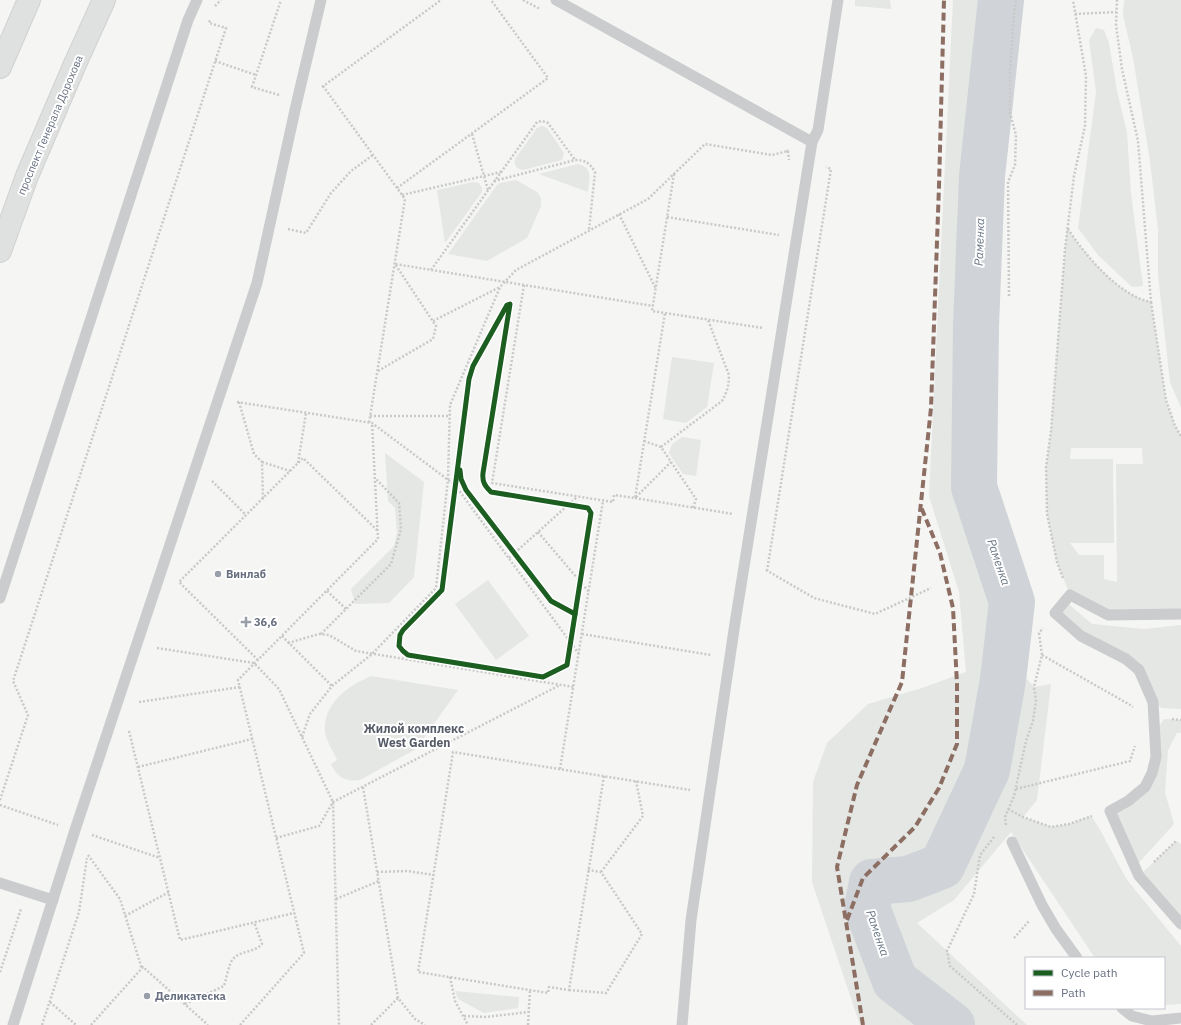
<svg xmlns="http://www.w3.org/2000/svg" width="1181" height="1025" font-family="'IBM Plex Sans',sans-serif">
  <style>
    .green { fill: #e4e7e3; fill-rule: evenodd }
    .lines { fill: none; stroke-linecap: round; stroke-linejoin: round }
    .river { stroke: #d0d3d7; stroke-width: 46 }
    .secondary-casing { stroke: #d1d1d2; stroke-width: 24 }
    .path { stroke: #c9c9ca; stroke-width: 2.5; stroke-dasharray: 2 2; stroke-linecap: butt }
    .lane { stroke: #cbcccd; stroke-width: 11 }
    .secondary { stroke: #dfe0e0; stroke-width: 22 }
    .quiet { stroke: #8d6e63; stroke-width: 4; stroke-dasharray: 8 4; stroke-linecap: butt }
    .cycleway-casing { stroke: #fff; stroke-width: 8 }
    .cycleway { stroke: #1b5e20; stroke-width: 5 }
    .poi-dot { fill: #999fa9; stroke: #fff; stroke-width: 1.5 }
    .labels { text-anchor: middle; dominant-baseline: central; stroke-width: 4; stroke-linejoin: round; paint-order: stroke }
    .street-label { font-size: 11px; fill: #687081; stroke: #fff }
    .poi-label { font-size: 11px; font-weight: bold; fill: #687081; stroke: #fff; text-anchor: start }
    .water-label { font-size: 12px; font-style: italic; fill: #697684; stroke: #fff }
    .neighbourhood-label { font-size: 12px; font-weight: bold; fill: #555b67; stroke: #fff }
  </style>
  <rect width="100%" height="100%" fill="#f5f5f4"/>
  <!-- green -->
  <g class="green">
    <polygon points="855,0 890,0 891,9 855,6"/>
    <polygon points="953,0 1001,0 982,176 976,326 974,487 1012,602 1006,656 1034,687 1051,684 1037,800 1023,817 1051,827 1069,824 1091,816 1099,828 1127,880 1181,946 1181,1004 1164,1005 1164,958 1095,958 1011,832 954,900 917,923 1027,1025 860,1025 812,882 813,782 827,743 868,704 922,688 966,672 959,592 929,496"/>
    <polygon points="1124,0 1181,0 1181,408 1170,382 1158,275 1158,230 1150,161 1133,58 1123,15"/>
    <polygon points="1096,28 1104,30 1109,43 1117,91 1127,133 1131,193 1143,286 1132,287 1098,255 1078,228 1096,92 1089,40"/>
    <path d="M 542,126 L 547,128 L 564,153 L 562,160 L 523,170 C 517,169 513,165 515,159 L 537,128 Z"/>
    <path d="M 578,164 C 594,168 589,179 588,192 L 539,174 Z"/>
    <polygon points="516,180 537,192 541,198 541,206 527,238 487,261 448,254 497,185 500,183"/>
    <polygon points="473,182 479,183 482,188 482,192 445,243 437,190"/>
    <path d="M 1067,228 C 1085,254 1119,296 1151,302 L 1166,400 L 1175,426 L 1181,436 L 1181,614 L 1108,615 L 1070,595 L 1057,562 L 1047,514 L 1046,467 L 1051,431 L 1065,249 ZM 1071,448 L 1142,448 L 1143,464 L 1116,464 L 1117,582 L 1104,579 L 1104,555 L 1079,555 L 1070,543 L 1114,543 L 1113,459 L 1070,459 Z"/>
    <polygon points="672,357 714,363 707,407 686,423 663,419"/>
    <polygon points="682,437 701,440 696,476 683,474 669,453 672,444"/>
    <polygon points="385,453 424,482 414,577 389,603 355,604 351,589 394,546 397,533 395,508 388,501"/>
    <polygon points="488,580 529,636 496,660 455,604"/>
    <polygon points="1065,601 1092,624 1144,629 1181,625 1181,709 1162,708 1153,702 1139,670 1055,613"/>
    <path d="M 371,676 L 458,690 L 416,749 L 360,780 C 345,782 337,777 331,764 L 337,760 C 334,752 326,741 325,732 C 323,703 348,686 371,676 Z"/>
    <polygon points="1164,719 1181,720 1181,733 1177,733 1168,750 1165,792 1174,824 1135,867 1110,811 1128,801 1152,773 1155,733"/>
    <polygon points="1176,841 1181,844 1181,924 1139,876"/>
    <polygon points="455,991 519,997 518,1008 484,1013 458,999"/>
  </g>
  <g class="lines">
    <!-- river -->
    <polyline class="river" points="952,1025 895,981 867,908 872,882 908,879 942,866 987,770 1003,680 1012,602 974,487 976,326 982,176 1001,0"/>
    <!-- secondary casing -->
    <g class="secondary-casing">
      <g id="secondary">
        <polyline points="0,67 29,0"/>
        <polyline points="0,251 27,176 75,64 104,0"/>
      </g>
    </g>
    <!-- path -->
    <g class="path">
      <polyline points="523,0 540,9"/>
      <polyline points="215,6 221,0"/>
      <polyline points="1075,14 1116,12"/>
      <polyline points="215,61 256,75"/>
      <polyline points="323,86 405,199 369,423"/>
      <polyline points="322,87 441,0"/>
      <polyline points="279,95 252,87 281,0"/>
      <polyline points="472,134 488,190"/>
      <polyline points="788,151 789,160"/>
      <polyline points="674,174 652,311 763,328"/>
      <path d="M 494,181 L 575,160 C 585,160 590,163 595,172 L 589,230"/>
      <polyline points="397,188 548,78 491,0"/>
      <polyline points="402,195 501,172"/>
      <polyline points="619,214 656,289"/>
      <polyline points="667,217 779,235"/>
      <polyline points="288,229 306,233 331,193 351,171 373,155"/>
      <path d="M 1068,229 C 1085,255 1119,296 1151,302 L 1138,141 L 1122,69 L 1116,25 L 1117,0"/>
      <polyline points="431,270 537,122 542,121 548,123 575,160"/>
      <polyline points="524,285 492,483 613,502 614,495 635,498 665,313"/>
      <polyline points="1009,296 1008,182 1015,165 1016,135 1010,113 1010,71 1014,13 1016,0"/>
      <polyline points="1151,302 1166,400 1175,426 1181,436"/>
      <polyline points="433,321 500,287"/>
      <polyline points="378,371 433,339 436,326 395,264 653,306"/>
      <polyline points="237,402 372,423 455,485 579,654"/>
      <polyline points="239,402 254,454 262,462 263,498"/>
      <polyline points="370,416 450,416"/>
      <polyline points="644,441 661,447 696,499 693,508"/>
      <path d="M 661,447 L 722,401 C 727,392 729,385 729,375 L 708,320"/>
      <polyline points="262,462 290,471"/>
      <polyline points="298,463 306,413"/>
      <polyline points="212,481 246,515"/>
      <polyline points="636,497 671,462"/>
      <polyline points="635,498 733,514"/>
      <polyline points="538,532 589,592"/>
      <polyline points="509,558 577,497"/>
      <polyline points="766,570 814,598 875,614 931,588"/>
      <polyline points="767,571 831,169 826,167"/>
      <polyline points="1063,578 1057,562 1047,514 1046,467 1051,431 1065,249 1074,176 1085,126 1086,76 1073,0"/>
      <polyline points="327,591 346,609"/>
      <polyline points="321,634 391,564 401,529 399,503 376,479"/>
      <polyline points="582,634 711,655"/>
      <polyline points="282,636 332,686"/>
      <polyline points="288,643 319,634 329,635 356,651 574,687"/>
      <polyline points="157,648 254,663 279,689 333,802 339,1025"/>
      <polyline points="1042,655 1132,706 1133,707"/>
      <polyline points="258,660 179,582 303,458 378,531"/>
      <polyline points="139,702 240,687"/>
      <polyline points="1172,719 1181,720"/>
      <polyline points="129,731 180,940 294,913"/>
      <polyline points="302,737 310,714 332,686 372,654 436,588 448,479 450,405 500,287 516,270 648,199 705,144 772,155 788,151 787,150"/>
      <polyline points="138,767 252,739"/>
      <polyline points="560,769 603,501"/>
      <polyline points="604,776 569,990 549,987 548,993 418,972 453,752 690,790"/>
      <polyline points="363,787 398,998 415,1019 425,1025"/>
      <polyline points="1016,789 1130,761 1135,746"/>
      <polyline points="0,800 28,715 13,681 226,28 209,23 210,20"/>
      <polyline points="0,805 58,825"/>
      <polyline points="1008,809 1023,817 1051,827 1069,824 1092,816"/>
      <polyline points="1006,825 1005,817 1014,796 1026,741 1033,721 1036,700 1034,687 1042,655 1039,633 1043,628"/>
      <polyline points="92,835 160,858"/>
      <polyline points="994,837 980,855 974,894 947,951 950,966 1017,1025"/>
      <polyline points="276,838 319,826 333,802 560,685"/>
      <polyline points="88,855 120,899 142,969"/>
      <polyline points="1154,862 1176,841"/>
      <polyline points="377,872 407,871 434,875"/>
      <polyline points="601,872 643,816 636,781"/>
      <polyline points="336,899 379,881"/>
      <polyline points="125,916 169,892"/>
      <polyline points="1014,938 1029,921"/>
      <polyline points="0,972 21,909"/>
      <polyline points="450,977 455,1001 468,1025"/>
      <polyline points="569,990 606,993 642,934 601,872 588,870"/>
      <polyline points="50,1002 76,1025"/>
      <path d="M 185,1004 L 224,986 C 226,980 229,963 233,959 C 241,950 254,953 262,944 L 254,922"/>
      <polyline points="464,1016 486,1017 528,1012"/>
      <polyline points="42,1025 79,912 87,858"/>
      <polyline points="91,1025 143,967 208,1025"/>
      <polyline points="240,1025 304,953 238,680 378,539 372,423"/>
      <polyline points="371,1025 398,998"/>
      <polyline points="528,1025 530,990"/>
    </g>
    <!-- lane -->
    <g class="lane">
      <polyline points="556,0 812,142"/>
      <polyline points="0,598 188,20 197,0"/>
      <polyline points="1181,614 1108,615 1070,595 1055,613 1081,636 1126,659 1139,670 1153,702 1156,757 1152,773 1145,787 1128,801 1110,811 1139,876 1181,924"/>
      <polyline points="1012,842 1042,905 1056,929 1077,958"/>
      <polyline points="0,883 53,900"/>
      <polyline points="1122,1008 1132,1016 1152,1021 1181,1018"/>
      <polyline points="13,1025 75,830 257,283 297,101 321,0"/>
      <polyline points="682,1025 691,920 735,623 812,142 818,130 838,0"/>
    </g>
    <!-- secondary -->
    <use href="#secondary" class="secondary"/>
    <!-- quiet -->
    <g class="quiet">
      <polyline points="847,920 863,878 915,827 939,788 957,744 957,684 953,608 940,553 921,507"/>
      <polyline points="863,1025 837,867 857,785 902,682 931,408 939,186 944,0"/>
    </g>
    <!-- cycleway casing -->
    <g class="cycleway-casing">
      <g id="cycleway">
        <path d="M 510,304 L 483,473 C 482,482 485,486 491,492 L 588,508 L 591,513 L 567,665 L 543,677 L 408,655 L 403,651 L 399,646 L 400,635 L 403,630 L 442,590 L 469,379 L 473,366 L 507,305 Z"/>
        <polyline points="460,470 461,479 466,490 551,601 575,614"/>
      </g>
    </g>
    <!-- cycleway -->
    <use href="#cycleway" class="cycleway"/>
  </g>
  <!-- markers -->
  <g class="poi-dot">
    <circle cx="218" cy="574" r="4"/>
    <path d="M244 616h4v4h4v4h-4v4h-4v-4h-4v-4h4z"/>
    <circle cx="147" cy="996" r="4"/>
  </g>
  <g class="labels">
    <!-- street labels -->
    <g class="street-label">
      <text transform="translate(50 125) rotate(-67)">проспект Генерала Дорохова</text>
    </g>
    <!-- poi labels -->
    <g class="poi-label">
      <text x="226" y="574">Винлаб</text>
      <text x="254" y="622">36,6</text>
      <text x="155" y="996">Деликатеска</text>
    </g>
    <!-- water labels -->
    <g class="water-label">
      <text transform="translate(979 242) rotate(-88)">Раменка</text>
      <text transform="translate(999 562) rotate(71)">Раменка</text>
      <text transform="translate(878 933) rotate(71)">Раменка</text>
    </g>
    <!-- neighbourhood labels -->
    <g class="neighbourhood-label">
      <text x="414" y="728">Жилой комплекс<tspan x="414" dy="14">West Garden</tspan></text>
    </g>
  </g>
  <!-- legend -->
  <rect x="1025" y="957" width="140" height="52" fill="#ffffff" stroke="#c3c6cd"/>
  <rect x="1033" y="970" width="20" height="6" fill="#1b5e20" stroke="#c3c6cd"/>
  <text x="1061" y="977" font-size="12" fill="#687081">Cycle path</text>
  <rect x="1033" y="990" width="20" height="6" fill="#8d6e63" stroke="#c3c6cd"/>
  <text x="1061" y="997" font-size="12" fill="#687081">Path</text>
</svg>
